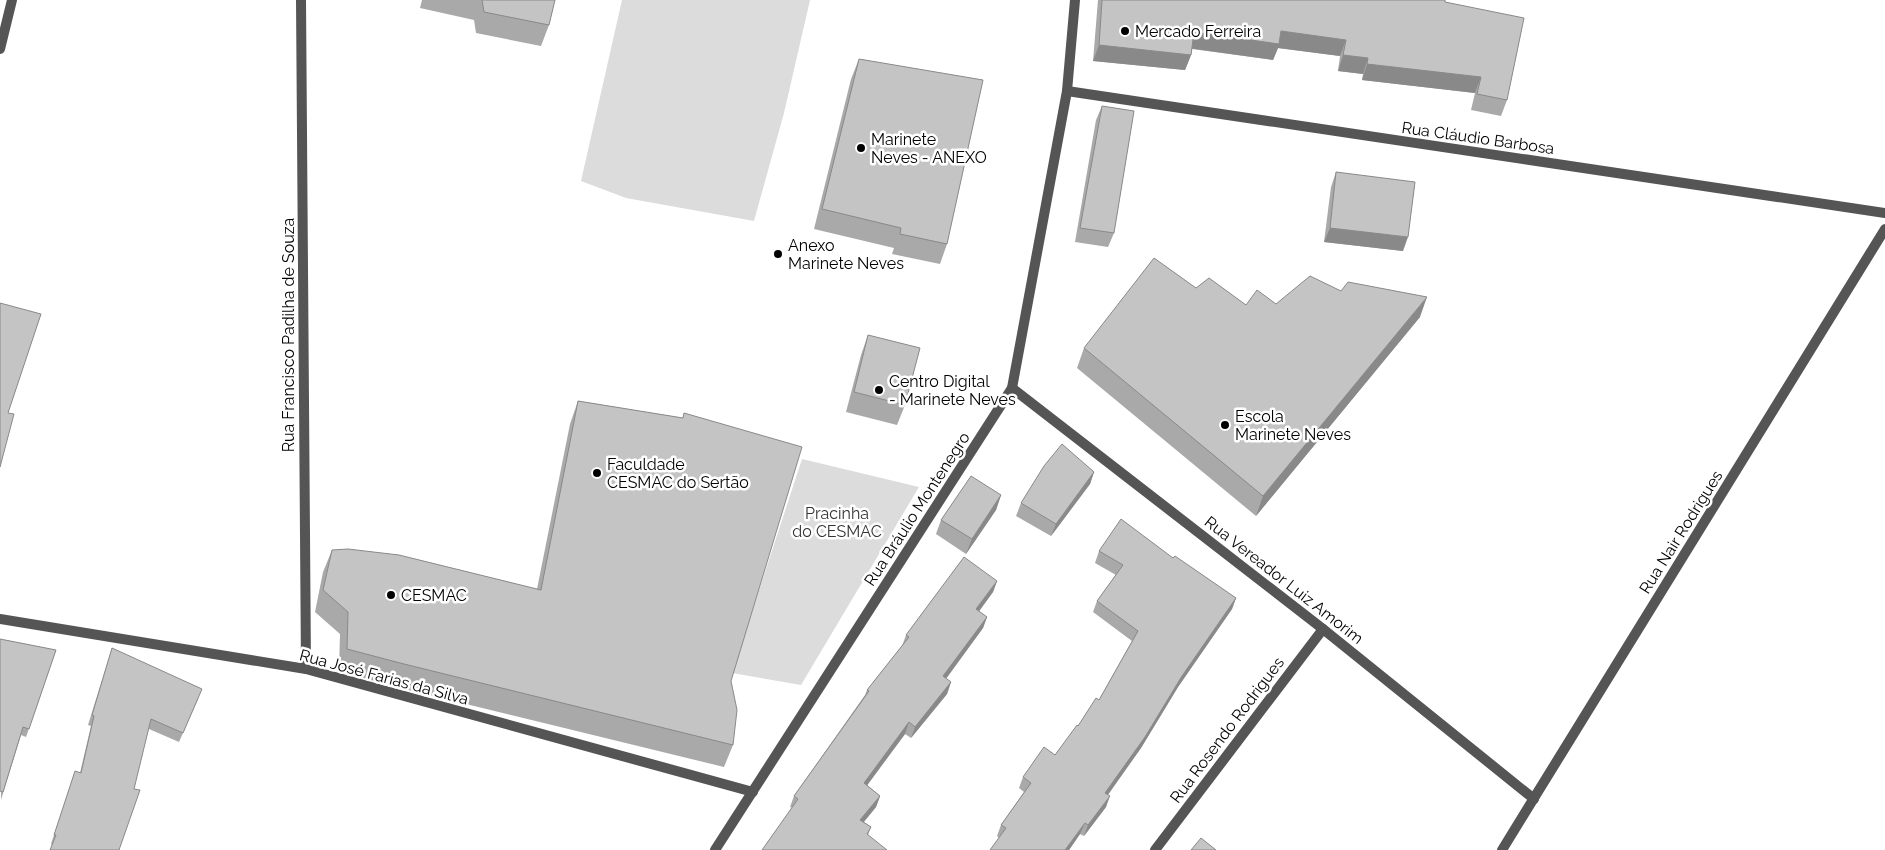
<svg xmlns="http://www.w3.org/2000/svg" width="1885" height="850" font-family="Raleway,sans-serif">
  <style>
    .green { fill: #dcdcdc }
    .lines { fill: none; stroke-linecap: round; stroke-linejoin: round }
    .minor { stroke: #555; stroke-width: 10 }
    .tertiary { stroke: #555; stroke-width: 10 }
    .wall { fill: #a9a9a9 }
    .shaded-wall { fill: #898989 }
    .building { fill: #c4c4c4; stroke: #898989 }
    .poi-dot { fill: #000; stroke: #fff; stroke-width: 2 }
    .labels { text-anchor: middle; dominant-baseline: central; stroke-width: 5; stroke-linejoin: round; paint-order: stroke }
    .poi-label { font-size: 16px; fill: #000; stroke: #fff; text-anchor: start }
    .street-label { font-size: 16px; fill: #000; stroke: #fff }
    .park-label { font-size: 16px; fill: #333; stroke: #fff }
  </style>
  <rect width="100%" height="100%" fill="#fff"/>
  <!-- green -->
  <g class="green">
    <polygon points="622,0 810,0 784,113 754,221 626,198 581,181"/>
    <polygon points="802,459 919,487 801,685 732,673"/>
  </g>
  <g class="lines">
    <!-- minor -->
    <g class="minor">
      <polyline points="301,0 306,669"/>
      <polyline points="0,49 12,0"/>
      <polyline points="1067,91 1885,213"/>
      <polyline points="1012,388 1323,629 1534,799"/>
      <polyline points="0,619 306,669 753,792"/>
      <polyline points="1155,850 1323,629"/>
      <polyline points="1502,850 1885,229"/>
    </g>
    <!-- tertiary -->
    <polyline class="tertiary" points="715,850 1012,388 1067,91 1075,0"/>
  </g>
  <!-- wall -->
  <g class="wall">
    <polygon points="422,0 555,0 549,25 541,46 476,33 474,20 420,8"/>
    <polygon points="1098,0 1445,0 1445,2 1507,100 1501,116 1471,110 1475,93 1362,80 1363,74 1338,71 1340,56 1278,48 1273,60 1192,49 1191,55 1185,70 1093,61"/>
    <polygon points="859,59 947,244 940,264 892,254 894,248 814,229 851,79"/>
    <polygon points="1102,106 1114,233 1108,247 1075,242 1096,120"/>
    <polygon points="1336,172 1403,251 1324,242 1331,187"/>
    <polygon points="1196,288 1246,305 1276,304 1341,291 1420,317 1256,516 1077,368 1084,348"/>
    <polygon points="868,335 905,405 897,425 846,412 861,355"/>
    <polygon points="578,401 683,418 684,413 731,681 733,745 724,767 396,687 339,671 340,634 315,612 323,572 332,550 537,589 570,424"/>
    <polygon points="1094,472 1090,484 1051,536 1016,516 1021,503"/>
    <polygon points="1001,495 996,510 966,554 936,534 941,520"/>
    <polygon points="1099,551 1173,558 1236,598 1232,609 1178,687 1141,748 1108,795 1106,807 1084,836 1080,834 1069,850 990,850 999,838 997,836 1001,825 1024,792 1019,788 1023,777 1055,755 1099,700 1132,641 1093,612 1097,601 1116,575 1095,563"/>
    <polygon points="997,581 993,592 979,611 987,617 983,628 946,679 951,682 947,694 911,738 905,734 867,785 880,796 876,807 864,822 871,827 868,835 790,807 794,796 865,695 867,690 902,646 906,635"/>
    <polygon points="0,639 56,650 26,737 21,735 1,800"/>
    <polygon points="112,648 198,699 179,742 149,729 52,845 51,844 75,771 80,773 91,726 88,725"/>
  </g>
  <!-- shaded-wall -->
  <g class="shaded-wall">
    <polygon points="1281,31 1346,40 1340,56 1278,48 1273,60 1188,48 1194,32"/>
    <polygon points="1099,45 1191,55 1185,70 1093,61"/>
    <polygon points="1343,55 1368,58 1363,74 1338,71"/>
    <polygon points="1367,64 1481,77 1475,93 1362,80"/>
    <polygon points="1330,228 1408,237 1403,251 1324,242"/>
    <polygon points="1427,297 1420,317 1256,516 1263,496"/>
    <polygon points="1094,472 1090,484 1051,536 1056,524"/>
    <polygon points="1001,495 996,510 966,554 972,539"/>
    <polygon points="997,581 993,592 972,621 976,609"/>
    <polygon points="1236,598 1232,609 1178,687 1141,748 1101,804 1105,793 1182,676"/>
    <polygon points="987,617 983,628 939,688 943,676"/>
    <polygon points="951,682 947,694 911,738 915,727"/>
    <polygon points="909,722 905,734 860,795 864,783"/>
    <polygon points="880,796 876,807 856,831 860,820"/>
    <polygon points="1110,796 1106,807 1084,836 1088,825"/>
    <polygon points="1085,823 1080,834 1069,850 1065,850"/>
  </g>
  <!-- building -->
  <g class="building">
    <polygon points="482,0 555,0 549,25 484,12"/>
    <polygon points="1102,0 1445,0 1445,2 1524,18 1507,100 1477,94 1481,77 1367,64 1368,58 1343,55 1346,40 1281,31 1279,44 1194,32 1191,55 1099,45"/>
    <polygon points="859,59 983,80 947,244 900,234 901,228 822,209"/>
    <polygon points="1102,106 1134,111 1114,233 1080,228"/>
    <polygon points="1336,172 1415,182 1408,237 1330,228"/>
    <polygon points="1154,258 1196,288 1209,278 1246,305 1257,290 1276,304 1310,276 1341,291 1348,282 1427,297 1263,496 1084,348"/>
    <polygon points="0,303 41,314 8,413 14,414 0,467"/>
    <polygon points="868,335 920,348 905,405 854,392"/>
    <polygon points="578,401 683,418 684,413 802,447 731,681 737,710 733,745 404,664 347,649 348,612 323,590 332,550 348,549 399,555 541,590"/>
    <polygon points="1062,444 1094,472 1056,524 1021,503 1044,466"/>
    <polygon points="971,476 1001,495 972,539 941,520"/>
    <polygon points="1121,519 1173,558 1175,556 1236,598 1182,676 1145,737 1105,793 1110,796 1088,825 1085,823 1065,850 990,850 1006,828 1001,825 1031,783 1023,777 1044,747 1055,755 1077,725 1078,726 1096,698 1099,700 1138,631 1097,601 1123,565 1099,551"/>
    <polygon points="964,557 997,581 976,609 987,617 943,676 951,682 915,727 909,722 864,783 880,796 860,820 871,827 867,834 887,850 762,850 798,799 794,796 869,691 867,690 909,637 906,635"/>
    <polygon points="0,639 56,650 29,729 23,727 3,792 0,791"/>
    <polygon points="112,648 202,689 183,733 151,719 134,789 140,790 119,850 50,850 56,835 54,835 75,771 81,773 94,716 92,715"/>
    <polygon points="1201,838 1216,850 1191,850"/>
  </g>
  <!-- markers -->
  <g class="poi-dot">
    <circle cx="1125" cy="31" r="5"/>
    <circle cx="861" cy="148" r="5"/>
    <circle cx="778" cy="254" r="5"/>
    <circle cx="879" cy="390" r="5"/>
    <circle cx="1225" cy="425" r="5"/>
    <circle cx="597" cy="473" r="5"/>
    <circle cx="391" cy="595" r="5"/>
  </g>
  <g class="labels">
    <!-- poi labels -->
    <g class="poi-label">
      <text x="1135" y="31">Mercado Ferreira</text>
      <text x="871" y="139">Marinete<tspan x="871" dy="18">Neves - ANEXO</tspan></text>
      <text x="788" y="245">Anexo<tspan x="788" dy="18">Marinete Neves</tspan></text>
      <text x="889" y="381">Centro Digital<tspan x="889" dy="18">- Marinete Neves</tspan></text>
      <text x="1235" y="416">Escola<tspan x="1235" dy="18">Marinete Neves</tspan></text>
      <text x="607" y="464">Faculdade<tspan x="607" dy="18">CESMAC do Sertão</tspan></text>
      <text x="401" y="595">CESMAC</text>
    </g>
    <!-- street labels -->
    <g class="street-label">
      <text transform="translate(1478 138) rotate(8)">Rua Cláudio Barbosa</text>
      <text transform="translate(288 335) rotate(-90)">Rua Francisco Padilha de Souza</text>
      <text transform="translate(917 509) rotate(-57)">Rua Bráulio Montenegro</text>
      <text transform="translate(1681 532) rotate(-58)">Rua Nair Rodrigues</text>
      <text transform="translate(1284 580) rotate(38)">Rua Vereador Luiz Amorim</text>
      <text transform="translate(384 677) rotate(15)">Rua José Farias da Silva</text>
      <text transform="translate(1227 730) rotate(-53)">Rua Rosendo Rodrigues</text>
    </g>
    <!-- park labels -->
    <g class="park-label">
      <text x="837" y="513">Pracinha<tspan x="837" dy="18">do CESMAC</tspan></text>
    </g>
  </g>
</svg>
